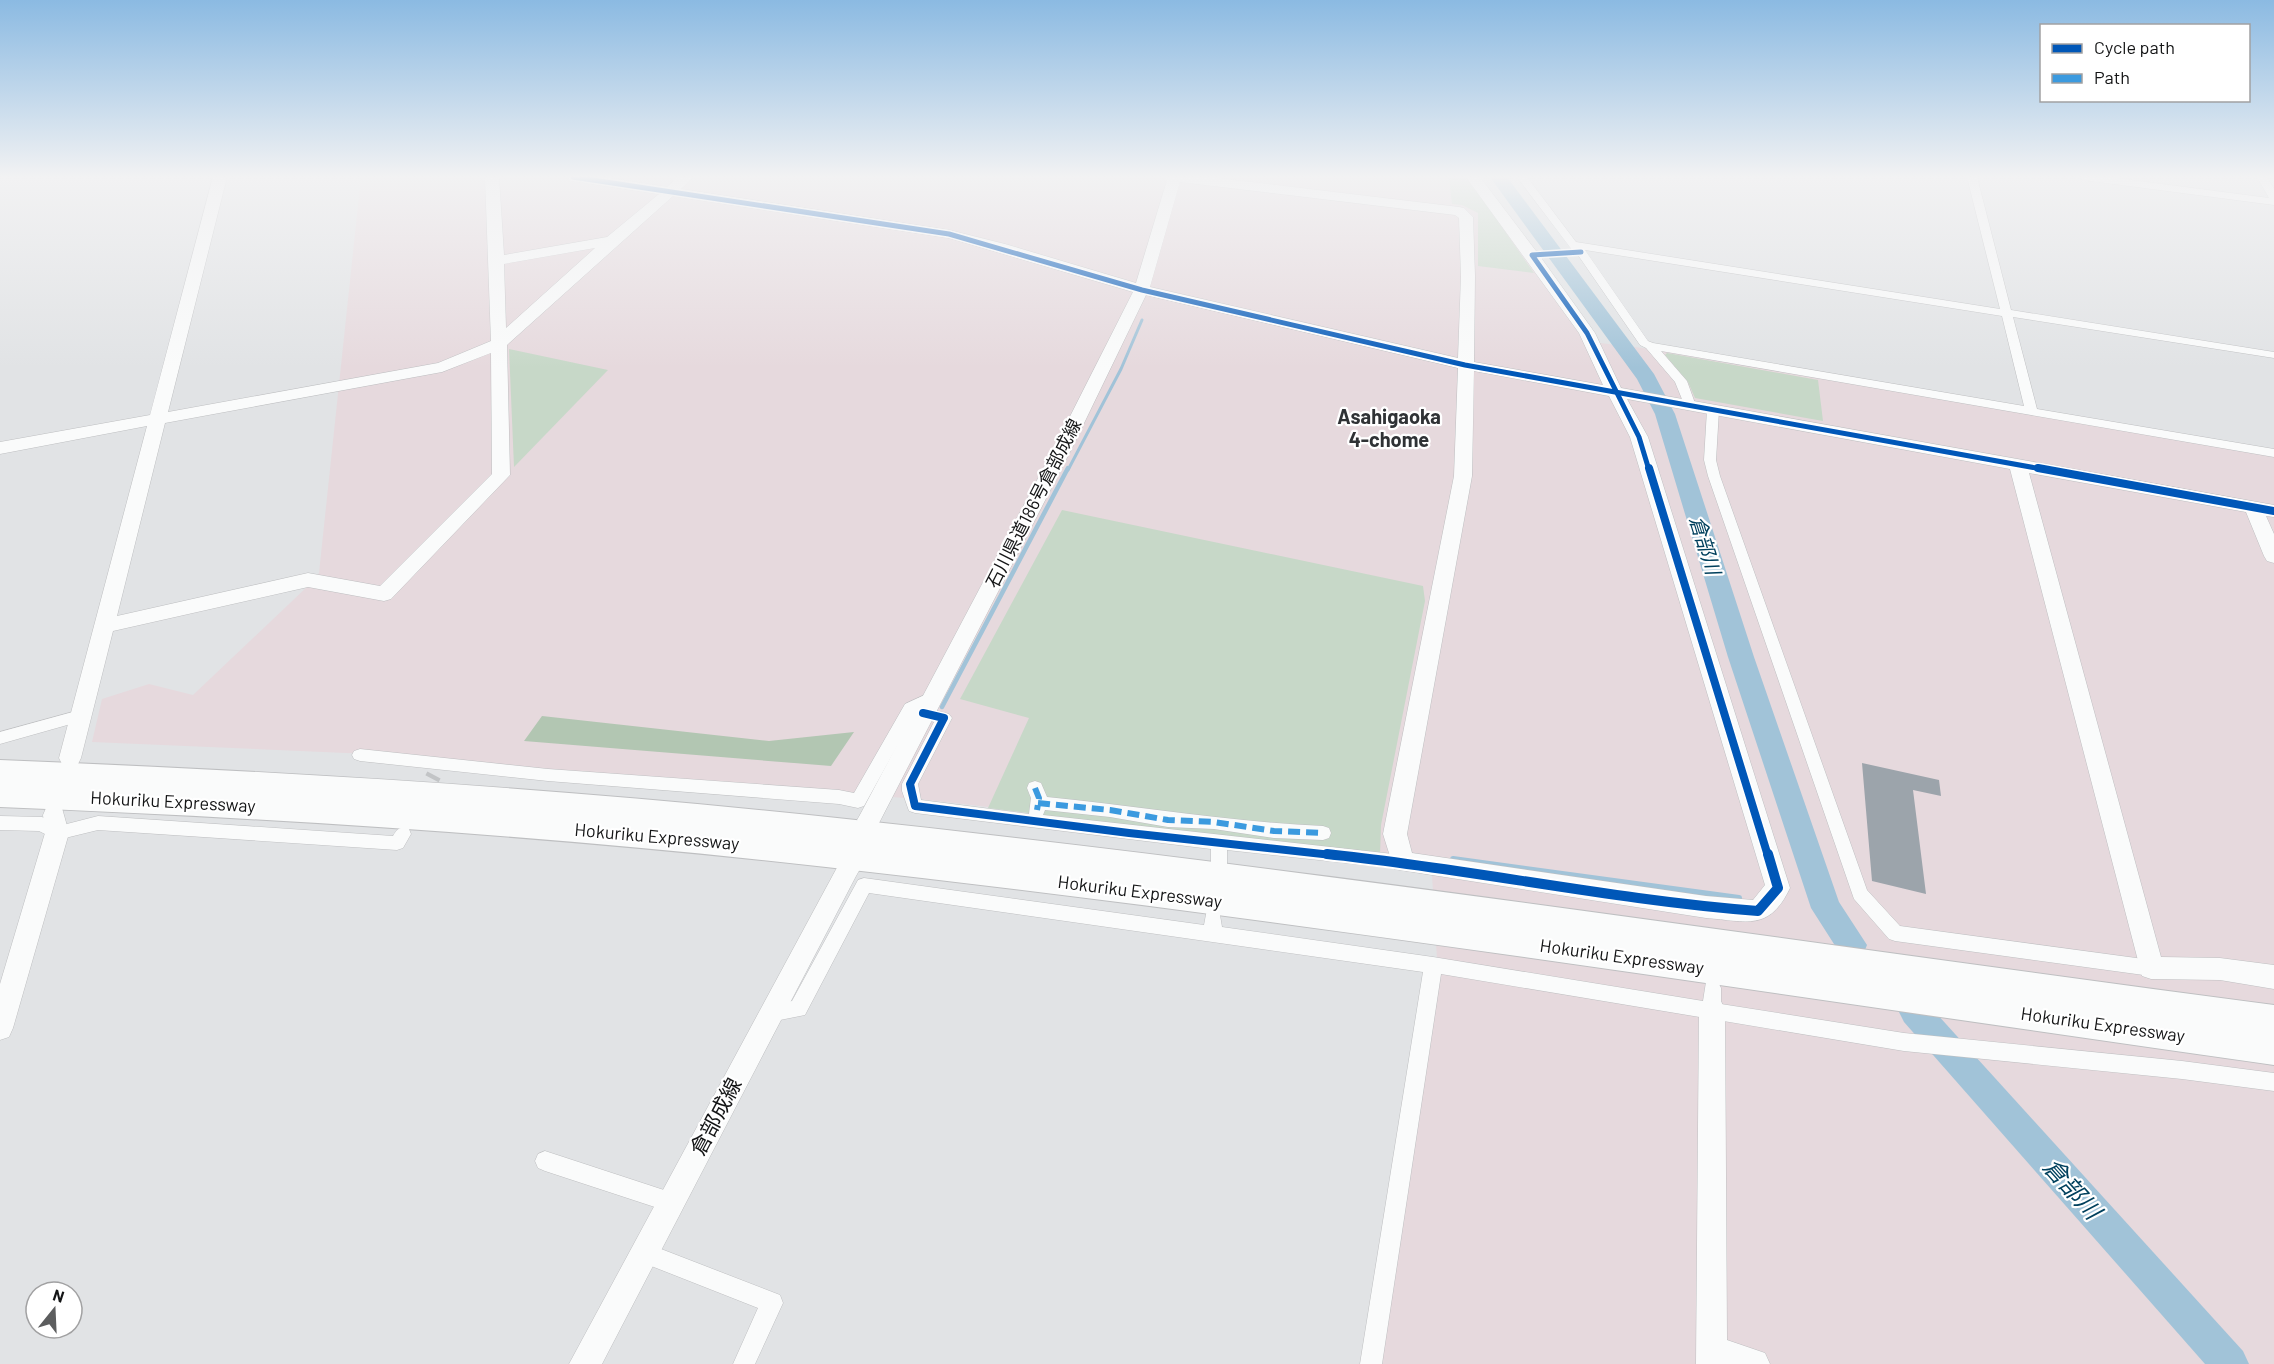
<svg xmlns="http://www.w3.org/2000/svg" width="2274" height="1364" font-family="Barlow,'Noto Sans JP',sans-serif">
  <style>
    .industrial { fill: #e6d9dd }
    .green { fill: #c7d8c8 }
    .forest { fill: #b2c6b2 }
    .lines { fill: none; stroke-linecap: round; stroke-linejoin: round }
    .stream-far2 { stroke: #a1c3d8; stroke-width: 3 }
    .stream-far1 { stroke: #a1c3d8; stroke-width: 4.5 }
    .stream { stroke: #a1c3d8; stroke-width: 6 }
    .river { fill: #a1c3d8; fill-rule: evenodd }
    .building { fill: #9ca4ab }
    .street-tunnel { stroke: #c2c4c6; stroke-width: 15; stroke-dasharray: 15 8; stroke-linecap: butt }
    .street-casing { stroke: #bebfc1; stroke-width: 1 }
    .secondary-casing { stroke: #bebfc1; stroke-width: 1 }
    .highway-casing { stroke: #bebfc1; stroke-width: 2 }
    .street { fill: #fafbfb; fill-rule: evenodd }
    .secondary { fill: #fafbfb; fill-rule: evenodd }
    .highway { fill: #fafbfb; fill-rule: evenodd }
    .quiet { stroke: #3b9adf; stroke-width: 6; stroke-dasharray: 12 6; stroke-linecap: butt }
    .cycleway-far2-casing { stroke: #fff; stroke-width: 8 }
    .cycleway-far1-casing { stroke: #fff; stroke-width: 11 }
    .cycleway-casing { stroke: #fff; stroke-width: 14 }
    .cycleway-far2 { stroke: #0057b8; stroke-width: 5 }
    .cycleway-far1 { stroke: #0057b8; stroke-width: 8 }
    .cycleway { stroke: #0057b8; stroke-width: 10 }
    .labels { text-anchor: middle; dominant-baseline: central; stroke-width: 4.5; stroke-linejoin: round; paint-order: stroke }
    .street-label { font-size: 18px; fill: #141516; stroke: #fff }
    .neighbourhood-label { font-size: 20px; font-weight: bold; fill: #2f3235; stroke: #fff }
    .water-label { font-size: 20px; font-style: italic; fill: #00405d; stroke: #fff }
    .near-street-label { font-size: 21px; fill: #141516; stroke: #fff }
    .near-water-label { font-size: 24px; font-style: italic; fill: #00405d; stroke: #fff }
  </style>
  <rect width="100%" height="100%" fill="#e1e3e5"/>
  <!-- industrial -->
  <polygon class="industrial" points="361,177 1481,177 1600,343 1668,351 2274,456 2274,1364 1378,1364 1438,976 1431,858 928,800 369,754 92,742 102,699 149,684 193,695 309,585 319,573"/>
  <!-- green -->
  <g class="green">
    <polygon points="1449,177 1467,177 1534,273 1478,266 1478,213 1462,205 1452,204"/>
    <polygon points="509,349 608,370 514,467"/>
    <polygon points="1667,353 1818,380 1823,421 1695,398 1688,382 1665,355"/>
    <polygon points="1062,510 1423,586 1425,601 1381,825 1380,856 988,808 1029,718 960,699"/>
  </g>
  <!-- forest -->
  <polygon class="forest" points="542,716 769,741 854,732 831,766 524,741"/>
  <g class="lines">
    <!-- stream-far2 -->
    <polyline class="stream-far2" points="1068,470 1121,369 1142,320"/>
    <!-- stream-far1 -->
    <polyline class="stream-far1" points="942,707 1068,468"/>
    <!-- stream -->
    <polyline class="stream" points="1453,859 1739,898"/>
    <!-- river -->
    <g class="river">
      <polygon points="1490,177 1507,177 1654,374 1675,414 1754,657 1839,902 1867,945 1863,955 1852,959 1841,955 1811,908 1728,657 1655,414 1637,379"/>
      <polygon points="1915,997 1926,1002 2243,1351 2249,1364 2205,1364 1904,1022 1899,1012 1904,1002"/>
    </g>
  </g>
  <!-- building -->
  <polygon class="building" points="1862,763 1939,780 1941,796 1913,790 1926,894 1872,881"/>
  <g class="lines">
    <!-- street-tunnel -->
    <polyline class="street-tunnel" points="421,799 434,775"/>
    <!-- street casing -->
    <g class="street-casing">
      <g id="street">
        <path d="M 1517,177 L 1527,177 L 1576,242 L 2000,309 L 1967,177 L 1977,177 L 2011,310 L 2274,352 L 2274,358 L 2013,317 L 2037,409 L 2274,449 L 2274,457 L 1661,351 L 1687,381 L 1696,406 L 1690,410 L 1686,409 L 1675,382 L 1646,348 L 1640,345 L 1578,255 L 1535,257 L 1535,253 L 1539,252 L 1572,250 ZM 1585,250 L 2002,316 L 2024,406 L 1653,343 L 1648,341 Z"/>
        <polygon points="2078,177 2108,177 2269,198 2257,177 2267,177 2274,189 2274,205 2083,180"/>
        <polygon points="1713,406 1719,410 1716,460 1720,476 1867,890 1900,926 2151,960 2157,962 2160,968 2157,974 2151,976 1895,941 1889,939 1854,899 1708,476 1704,460 1707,410"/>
        <path d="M 931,692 L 936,694 L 939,698 L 936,702 L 925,708 L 949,714 L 952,718 L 918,784 L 921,800 L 1029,814 L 1031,798 L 1027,788 L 1029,783 L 1035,781 L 1041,783 L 1047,797 C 1139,806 1230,822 1323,826 L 1329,828 L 1331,833 L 1329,838 L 1323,840 L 1274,838 L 1214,829 L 1168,827 L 1110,817 L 1045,810 L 1043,815 L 1402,855 L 1408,857 L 1410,862 L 1408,867 L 1402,869 L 1227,850 L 1227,864 L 1225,869 L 1219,871 L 1213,869 L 1211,864 L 1211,849 L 915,813 L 909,811 L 902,791 L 902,784 L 934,722 L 918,717 L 916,712 L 864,806 L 858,808 L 839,804 L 548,781 L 360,761 L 354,759 L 352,755 L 354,751 L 360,749 L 548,769 L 839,790 L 854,793 L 905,704 Z"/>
        <polygon points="80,710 85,712 88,716 85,720 0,744 0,732"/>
        <path d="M 0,816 L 42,817 L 59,826 L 98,816 L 393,836 C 397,829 400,826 409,829 L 411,834 L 403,848 L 397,850 L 98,830 L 57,840 L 39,831 L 0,830 Z"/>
        <polygon points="864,878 1204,925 1207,909 1213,906 1219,909 1222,927 1433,957 1703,1001 1706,982 1712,980 1718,982 1721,988 1721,1004 1904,1033 2182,1061 2274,1073 2274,1091 2182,1079 1904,1051 1441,974 1382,1364 1360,1364 1423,972 869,893 805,1015 770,1022 763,1019 761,1013 763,1007 792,1001 858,880"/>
        <polygon points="545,1151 670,1192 677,1195 680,1202 677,1209 670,1212 545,1171 538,1168 535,1161 538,1154"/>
        <polygon points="643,1242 780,1295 783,1303 755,1364 733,1364 758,1308 636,1260 632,1253 636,1246"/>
      </g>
    </g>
    <!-- secondary casing -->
    <g class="secondary-casing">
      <g id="secondary">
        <path d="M 213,177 L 227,177 L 168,412 L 438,363 L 491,341 L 485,177 L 499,177 L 504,255 L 607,237 L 659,194 L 573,181 L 566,177 L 603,177 L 667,187 L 678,177 L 694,177 L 681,189 L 949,230 L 1005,244 L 1136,283 L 1167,180 L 1165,177 L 1209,177 L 1459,207 L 1464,208 L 1473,217 L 1475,276 L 1474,362 L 1603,385 L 1579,333 L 1466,177 L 1480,177 L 1536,251 L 1544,252 L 1546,255 L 1542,259 L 1595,333 L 1621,388 L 2274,505 L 2274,517 L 2266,516 L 2274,534 L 2274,563 L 2267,561 L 2264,556 L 2246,512 L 2029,473 L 2161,957 L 2220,958 L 2274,965 L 2274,989 L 2220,980 L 2151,979 L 2142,976 L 2010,469 L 1627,399 L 1648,437 L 1790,888 C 1769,932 1747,921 1706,918 L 1394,869 L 1383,834 L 1454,476 L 1458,368 L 1146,295 L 1072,448 L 877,827 L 869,830 L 861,827 L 857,820 L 861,813 L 1054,448 L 1133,292 L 949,238 L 673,196 L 507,345 L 510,475 L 391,599 L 384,601 L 308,587 L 113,631 L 81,758 L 78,764 L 70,767 L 62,764 L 59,758 L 147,426 L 0,454 L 0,442 L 150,415 ZM 1180,182 L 1455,215 L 1459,218 L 1461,276 L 1458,358 L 1150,287 ZM 595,248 L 506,328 L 504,264 ZM 491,353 L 492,474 L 380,586 L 308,573 L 117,616 L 165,423 L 442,372 ZM 1474,371 L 1609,396 L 1630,437 L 1765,885 L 1753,900 L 1706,896 L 1412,853 L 1407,834 L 1472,476 Z"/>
        <polygon points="54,806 62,808 69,833 13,1028 9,1037 0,1040 0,984 45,833 43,815 46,808"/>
        <polygon points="848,859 856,862 860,869 856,876 602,1364 569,1364 840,862"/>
        <polygon points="1712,998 1721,1001 1725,1010 1727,1340 1765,1353 1770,1364 1696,1364 1699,1010 1703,1001"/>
      </g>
    </g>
    <!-- highway casing -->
    <g class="highway-casing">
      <path id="highway" d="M 0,760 C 280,771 559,788 837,818 C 1317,869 1795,942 2274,1005 L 2274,1065 C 1792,997 1310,921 826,867 C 552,836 276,818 0,807 Z"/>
    </g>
    <!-- street -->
    <use href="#street" class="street"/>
    <!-- secondary -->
    <use href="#secondary" class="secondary"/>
    <!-- highway -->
    <use href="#highway" class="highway"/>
    <!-- quiet -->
    <g class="quiet">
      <polyline points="1035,788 1039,798 1037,810"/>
      <polyline points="1038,803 1110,810 1168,820 1214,822 1274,831 1323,833"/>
    </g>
    <!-- cycleway-far2 casing -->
    <g class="cycleway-far2-casing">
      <g id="cycleway-far2">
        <polyline points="573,177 949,234 1142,290 1465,365 2047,470"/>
        <polyline points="1581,252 1532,255 1587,333 1639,437 1649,470"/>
      </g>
    </g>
    <!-- cycleway-far1 casing -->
    <g class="cycleway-far1-casing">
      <g id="cycleway-far1">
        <polyline points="1649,468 1768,856"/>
        <polyline points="2038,468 2274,511"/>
        <polyline points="923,713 944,718 910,784 915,806 1129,833 1341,856"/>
      </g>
    </g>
    <!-- cycleway casing -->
    <g class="cycleway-casing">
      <path id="cycleway" d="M 1327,854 C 1471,869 1614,900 1758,911 L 1778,888 L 1768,854"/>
    </g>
    <!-- cycleway-far2 -->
    <use href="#cycleway-far2" class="cycleway-far2"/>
    <!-- cycleway-far1 -->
    <use href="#cycleway-far1" class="cycleway-far1"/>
    <!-- cycleway -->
    <use href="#cycleway" class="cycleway"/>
  </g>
  <!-- sky -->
  <linearGradient id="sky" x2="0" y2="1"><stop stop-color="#8bbae2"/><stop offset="0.48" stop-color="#f2f2f3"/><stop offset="1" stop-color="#f2f2f3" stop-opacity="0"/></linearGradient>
  <rect width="2274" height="368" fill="url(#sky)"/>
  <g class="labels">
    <!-- street labels -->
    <g class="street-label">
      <text transform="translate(1033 503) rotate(-63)">石川県道186号倉部成線</text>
      <text transform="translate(173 801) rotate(3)">Hokuriku Expressway</text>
      <text transform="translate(657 836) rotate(5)">Hokuriku Expressway</text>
      <text transform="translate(1140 891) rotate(7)">Hokuriku Expressway</text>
      <text transform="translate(1622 956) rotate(8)">Hokuriku Expressway</text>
      <text transform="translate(2103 1024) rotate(8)">Hokuriku Expressway</text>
    </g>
    <!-- neighbourhood labels -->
    <g class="neighbourhood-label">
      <text x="1389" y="416">Asahigaoka<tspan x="1389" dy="23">4-chome</tspan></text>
    </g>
    <!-- water labels -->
    <g class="water-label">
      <text transform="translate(1706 545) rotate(73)">倉部川</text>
    </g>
    <!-- near-street labels -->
    <g class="near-street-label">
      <text transform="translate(715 1116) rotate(-62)">倉部成線</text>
    </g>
    <!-- near-water labels -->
    <g class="near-water-label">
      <text transform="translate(2073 1188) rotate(48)">倉部川</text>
    </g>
  </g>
  <!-- legend -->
  <rect x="2040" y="24" width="210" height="78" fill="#ffffff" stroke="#a1a1a2" stroke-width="1.5"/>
  <rect x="2052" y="44" width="30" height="9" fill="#0057b8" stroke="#a1a1a2" stroke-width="1.5"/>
  <text x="2094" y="54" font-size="18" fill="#141516">Cycle path</text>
  <rect x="2052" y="74" width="30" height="9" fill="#3b9adf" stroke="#a1a1a2" stroke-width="1.5"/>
  <text x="2094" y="84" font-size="18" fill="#141516">Path</text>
  <!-- north arrow -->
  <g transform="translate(54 1310) rotate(18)"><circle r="28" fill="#ffffff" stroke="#a1a1a2" stroke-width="1.5"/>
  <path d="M0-4.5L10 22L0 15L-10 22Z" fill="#5c5d5e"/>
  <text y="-9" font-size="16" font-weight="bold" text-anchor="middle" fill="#141516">N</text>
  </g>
</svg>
